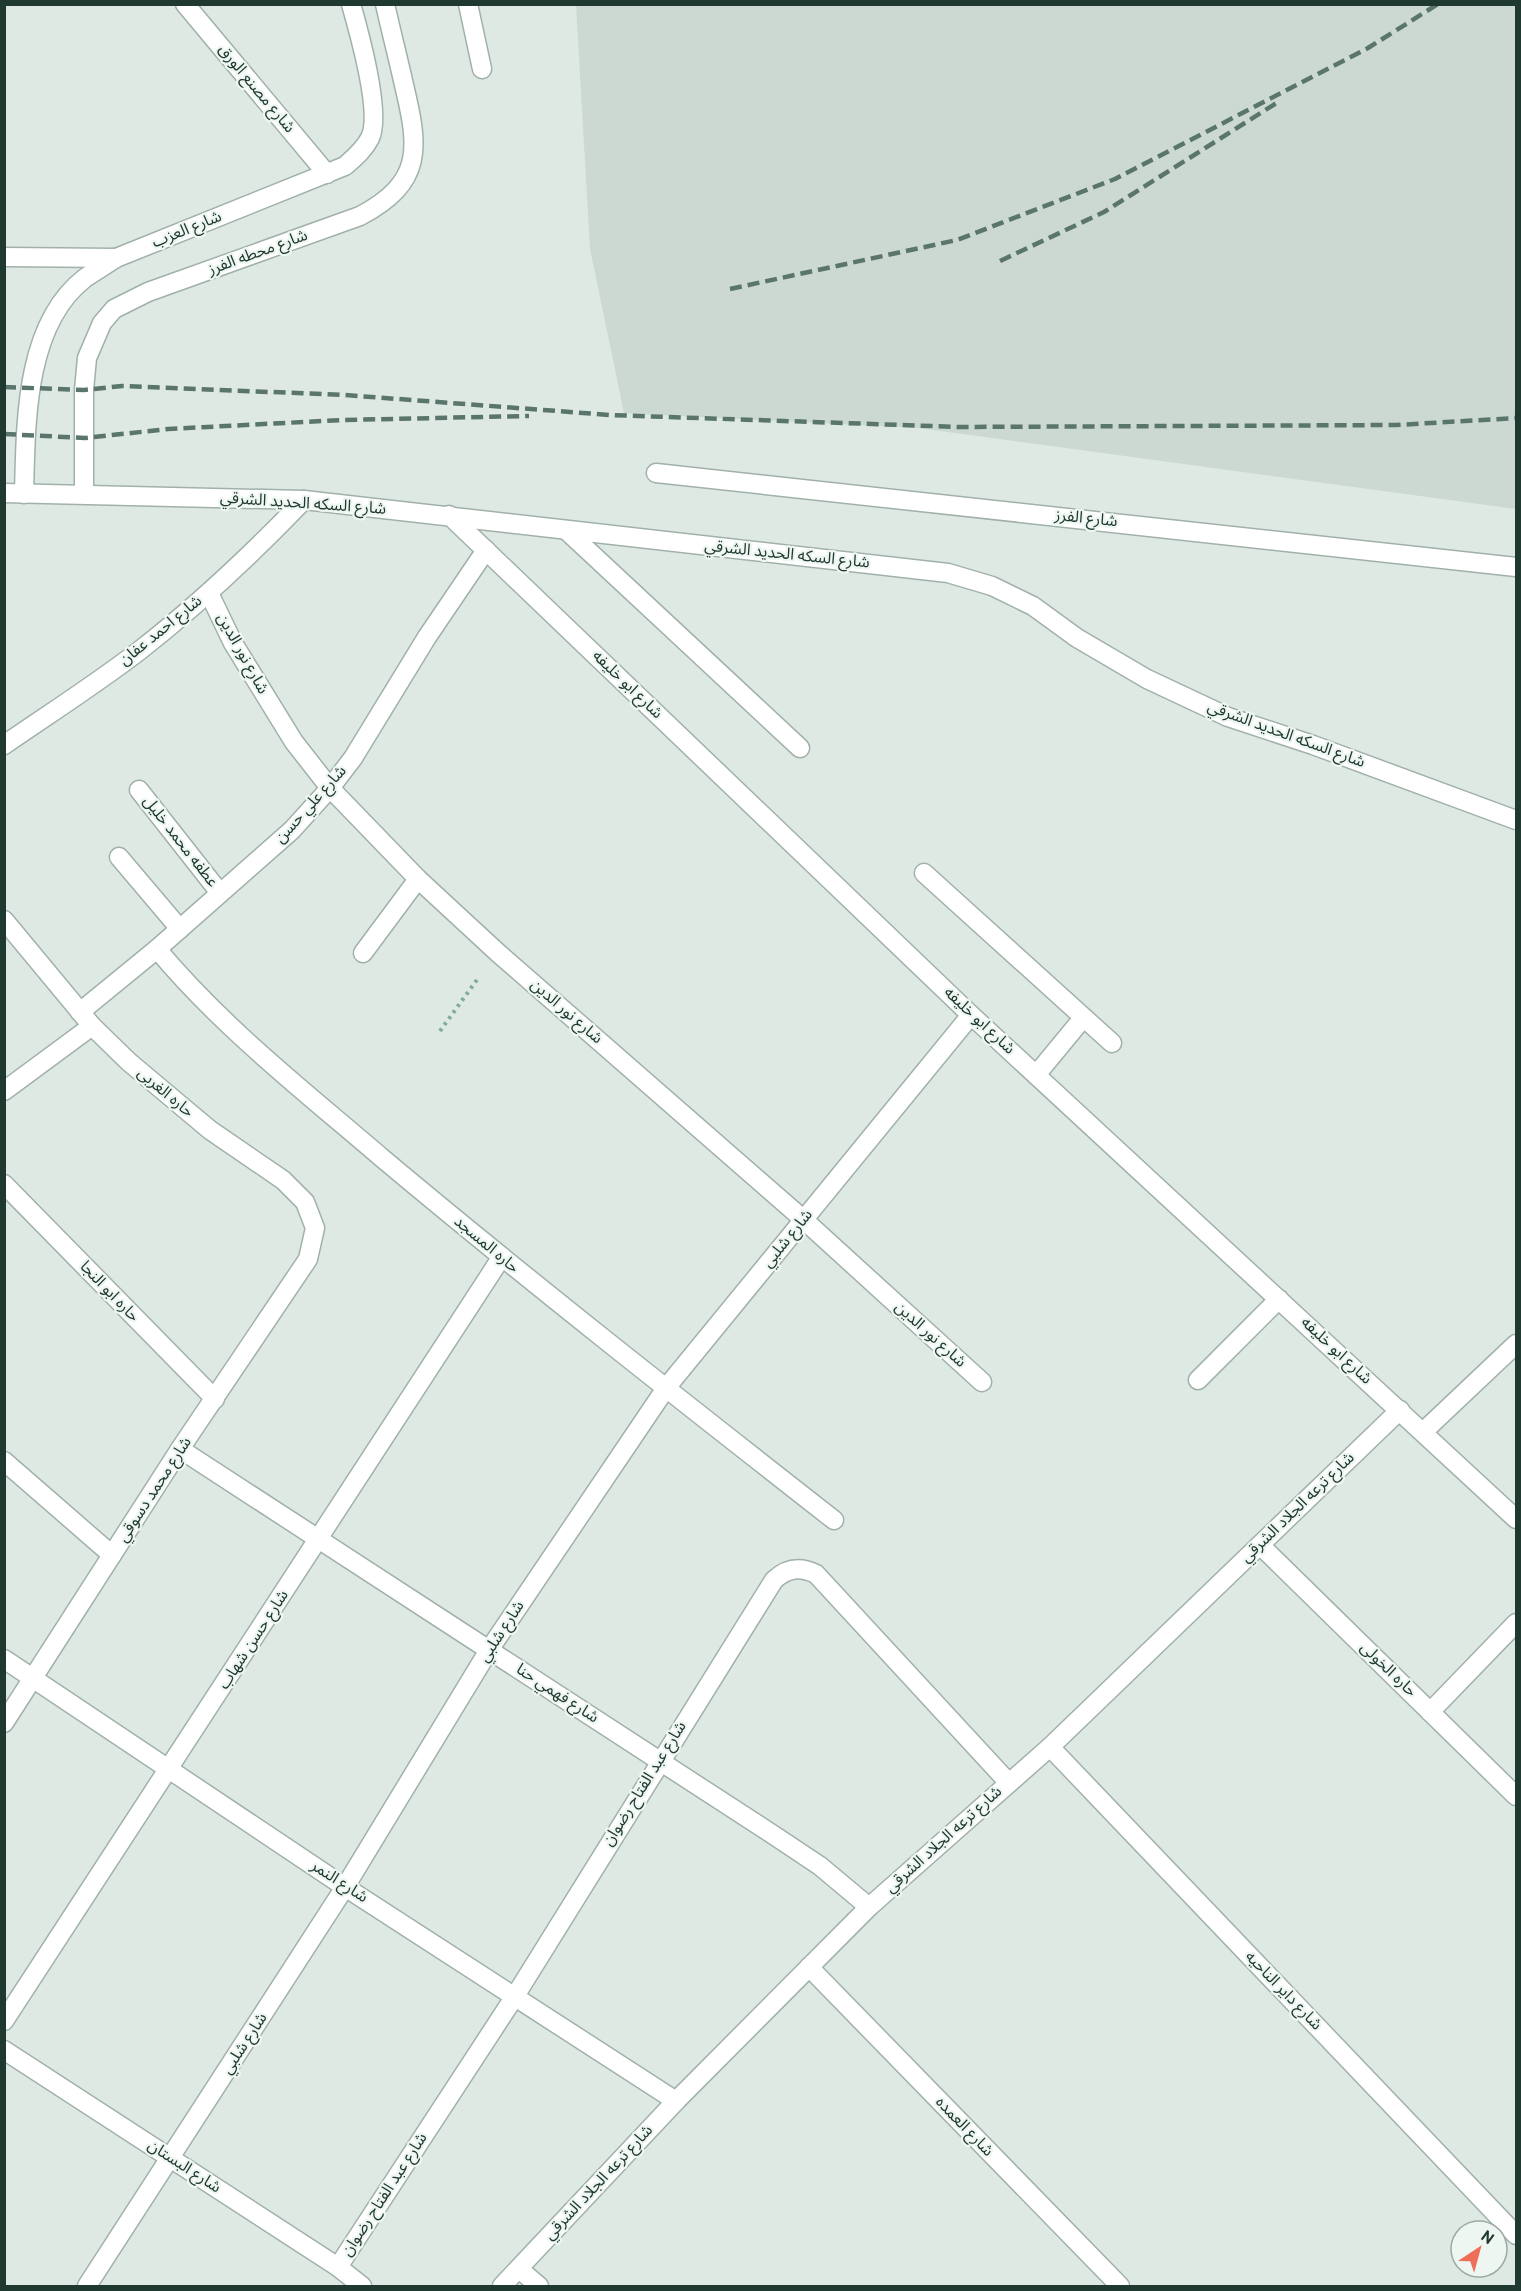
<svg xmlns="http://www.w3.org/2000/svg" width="1521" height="2291" font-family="Overpass,'Noto Sans Arabic',sans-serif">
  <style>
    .built { fill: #ccd9d2 }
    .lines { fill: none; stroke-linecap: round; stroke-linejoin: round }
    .minor-casing { stroke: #a1b1aa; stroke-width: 21 }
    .path { stroke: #7fad9a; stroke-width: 4; stroke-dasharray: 3 4.5; stroke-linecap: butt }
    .minor { stroke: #fff; stroke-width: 18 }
    .rail { stroke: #5a756b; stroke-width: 4.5; stroke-dasharray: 12 6; stroke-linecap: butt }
    .labels { text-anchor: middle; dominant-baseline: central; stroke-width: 4.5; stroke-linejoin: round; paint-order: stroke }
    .street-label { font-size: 16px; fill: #203930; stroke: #eef6f1 }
  </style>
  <rect width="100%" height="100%" fill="#dee9e3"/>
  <!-- built -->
  <polygon class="built" points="576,5 1516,5 1516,509 918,428 624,413 590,249"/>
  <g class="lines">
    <!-- minor casing -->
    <g class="minor-casing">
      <g id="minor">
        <polyline points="185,4 327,174"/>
        <polyline points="468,4 482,69"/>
        <polyline points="4,257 116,258"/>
        <polyline points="656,473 1516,567"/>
        <polyline points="4,493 304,500 948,573 992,586 1033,606 1077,638 1147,679 1228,717 1313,745 1516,820"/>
        <path d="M 24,494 C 26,425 24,325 85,278 C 95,271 106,265 116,258 L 345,166 C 354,158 364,150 370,138 C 382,114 359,32 351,4"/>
        <path d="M 84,494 L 84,390 L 87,358 L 102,323 L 114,309 L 148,292 L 360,216 C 424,182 419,148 404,85 C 398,58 391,31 385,4"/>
        <polyline points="449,515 971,1015 1516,1519"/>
        <polyline points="566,530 800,748"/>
        <polyline points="209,593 233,643 294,742 330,788 418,879 497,952 804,1220 982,1382"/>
        <path d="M 4,745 C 49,714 96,684 139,651 C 198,605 252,554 304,500"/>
        <polyline points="139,790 220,893"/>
        <polyline points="119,857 180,929"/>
        <polyline points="924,873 1112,1043"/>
        <polyline points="4,920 92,1026 129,1062 210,1130 283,1180 305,1202 315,1228 308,1259 180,1449 4,1723"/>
        <path d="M 157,949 C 223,1028 304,1091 382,1158 C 530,1282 682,1401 834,1520"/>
        <polyline points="363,953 418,879"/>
        <polyline points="80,1012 157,949 292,830 330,788 353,758 427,637 486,550"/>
        <polyline points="1036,1075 1083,1018"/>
        <polyline points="4,1091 92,1026"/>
        <polyline points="4,1184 215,1399"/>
        <polyline points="1198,1380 1279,1299"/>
        <polyline points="1424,1431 1516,1344"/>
        <polyline points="180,1449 775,1836 820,1866 869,1907"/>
        <polyline points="4,1461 112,1555"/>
        <polyline points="1260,1545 1516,1796"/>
        <polyline points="4,1659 345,1887 676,2101"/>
        <polyline points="1430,1712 1516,1623"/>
        <polyline points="1050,1747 1516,2235"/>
        <polyline points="809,1967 1120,2286"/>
        <polyline points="4,2021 501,1258"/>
        <polyline points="4,2050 338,2267 362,2286"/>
        <path d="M 338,2267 L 515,1996 L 774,1580 C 787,1568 800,1566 816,1574 L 1009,1783"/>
        <polyline points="519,2269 539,2286"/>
        <polyline points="87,2286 345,1887 489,1650 666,1388 971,1015"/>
        <polyline points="502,2286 676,2101 869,1907 1050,1747 1400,1410"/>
      </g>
    </g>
    <!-- path -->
    <polyline class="path" points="440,1031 479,977"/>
    <!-- minor -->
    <use href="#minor" class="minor"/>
    <!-- rail -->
    <g class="rail">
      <polyline points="1000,261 1104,212 1278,102"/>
      <polyline points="730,289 957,240 1115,179 1368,48 1438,4"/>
      <polyline points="4,387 84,390 122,386 345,395 610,415 959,427 1396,425 1516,418"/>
      <polyline points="4,434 85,438 168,429 342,420 529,416"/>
    </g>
  </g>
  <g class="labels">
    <!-- street labels -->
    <g class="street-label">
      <text transform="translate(256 89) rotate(50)">شارع مصنع الورق</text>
      <text transform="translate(187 230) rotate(-22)">شارع العزب</text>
      <text transform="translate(258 253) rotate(-20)">شارع محطه الفرز</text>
      <text transform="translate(303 504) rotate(4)">شارع السكه الحديد الشرقي</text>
      <text transform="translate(1086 519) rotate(6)">شارع الفرز</text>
      <text transform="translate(787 555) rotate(6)">شارع السكه الحديد الشرقي</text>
      <text transform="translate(161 631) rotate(-39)">شارع احمد عفان</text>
      <text transform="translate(242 654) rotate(61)">شارع نور الدين</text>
      <text transform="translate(627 685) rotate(44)">شارع ابو خليفه</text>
      <text transform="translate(1286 735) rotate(20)">شارع السكه الحديد الشرقي</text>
      <text transform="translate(311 805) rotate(-48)">شارع علي حسن</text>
      <text transform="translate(180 842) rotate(52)">عطفه محمد خليل</text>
      <text transform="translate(566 1012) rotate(41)">شارع نور الدين</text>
      <text transform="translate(979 1021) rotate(43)">شارع ابو خليفه</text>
      <text transform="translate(165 1093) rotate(40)">حاره الغربى</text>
      <text transform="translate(788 1239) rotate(-51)">شارع شلبي</text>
      <text transform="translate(486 1245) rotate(40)">حاره المسجد</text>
      <text transform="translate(109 1292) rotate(46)">حاره ابو النجا</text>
      <text transform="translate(930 1335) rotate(42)">شارع نور الدين</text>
      <text transform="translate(1336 1351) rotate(43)">شارع ابو خليفه</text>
      <text transform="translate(155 1490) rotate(-57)">شارع محمد دسوقي</text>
      <text transform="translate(1298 1508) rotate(-44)">شارع ترعه الجلاد الشرقي</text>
      <text transform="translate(502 1632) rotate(-57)">شارع شلبي</text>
      <text transform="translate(254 1640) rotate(-57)">شارع حسن شهاب</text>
      <text transform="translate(1388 1670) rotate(44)">حاره الخولى</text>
      <text transform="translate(557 1694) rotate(33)">شارع فهمي حنا</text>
      <text transform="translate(645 1784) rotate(-58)">شارع عبد الفتاح رضوان</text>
      <text transform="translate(944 1840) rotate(-42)">شارع ترعه الجلاد الشرقي</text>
      <text transform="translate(339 1882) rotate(33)">شارع النمر</text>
      <text transform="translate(1283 1991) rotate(46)">شارع داير الناحيه</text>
      <text transform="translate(245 2044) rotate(-57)">شارع شلبي</text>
      <text transform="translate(964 2127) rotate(46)">شارع العمده</text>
      <text transform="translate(184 2167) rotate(33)">شارع البستان</text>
      <text transform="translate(599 2183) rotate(-47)">شارع ترعه الجلاد الشرقي</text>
      <text transform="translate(385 2195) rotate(-57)">شارع عبد الفتاح رضوان</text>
    </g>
  </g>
  <!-- border -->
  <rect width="1521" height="2291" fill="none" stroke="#203930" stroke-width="12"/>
  <!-- north arrow -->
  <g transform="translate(1479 2249) rotate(36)"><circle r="28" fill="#eef6f1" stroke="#9caaa4" stroke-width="1.5"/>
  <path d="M0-4.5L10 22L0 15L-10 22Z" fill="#ef6e57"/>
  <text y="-9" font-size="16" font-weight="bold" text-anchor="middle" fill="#203930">N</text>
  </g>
</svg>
